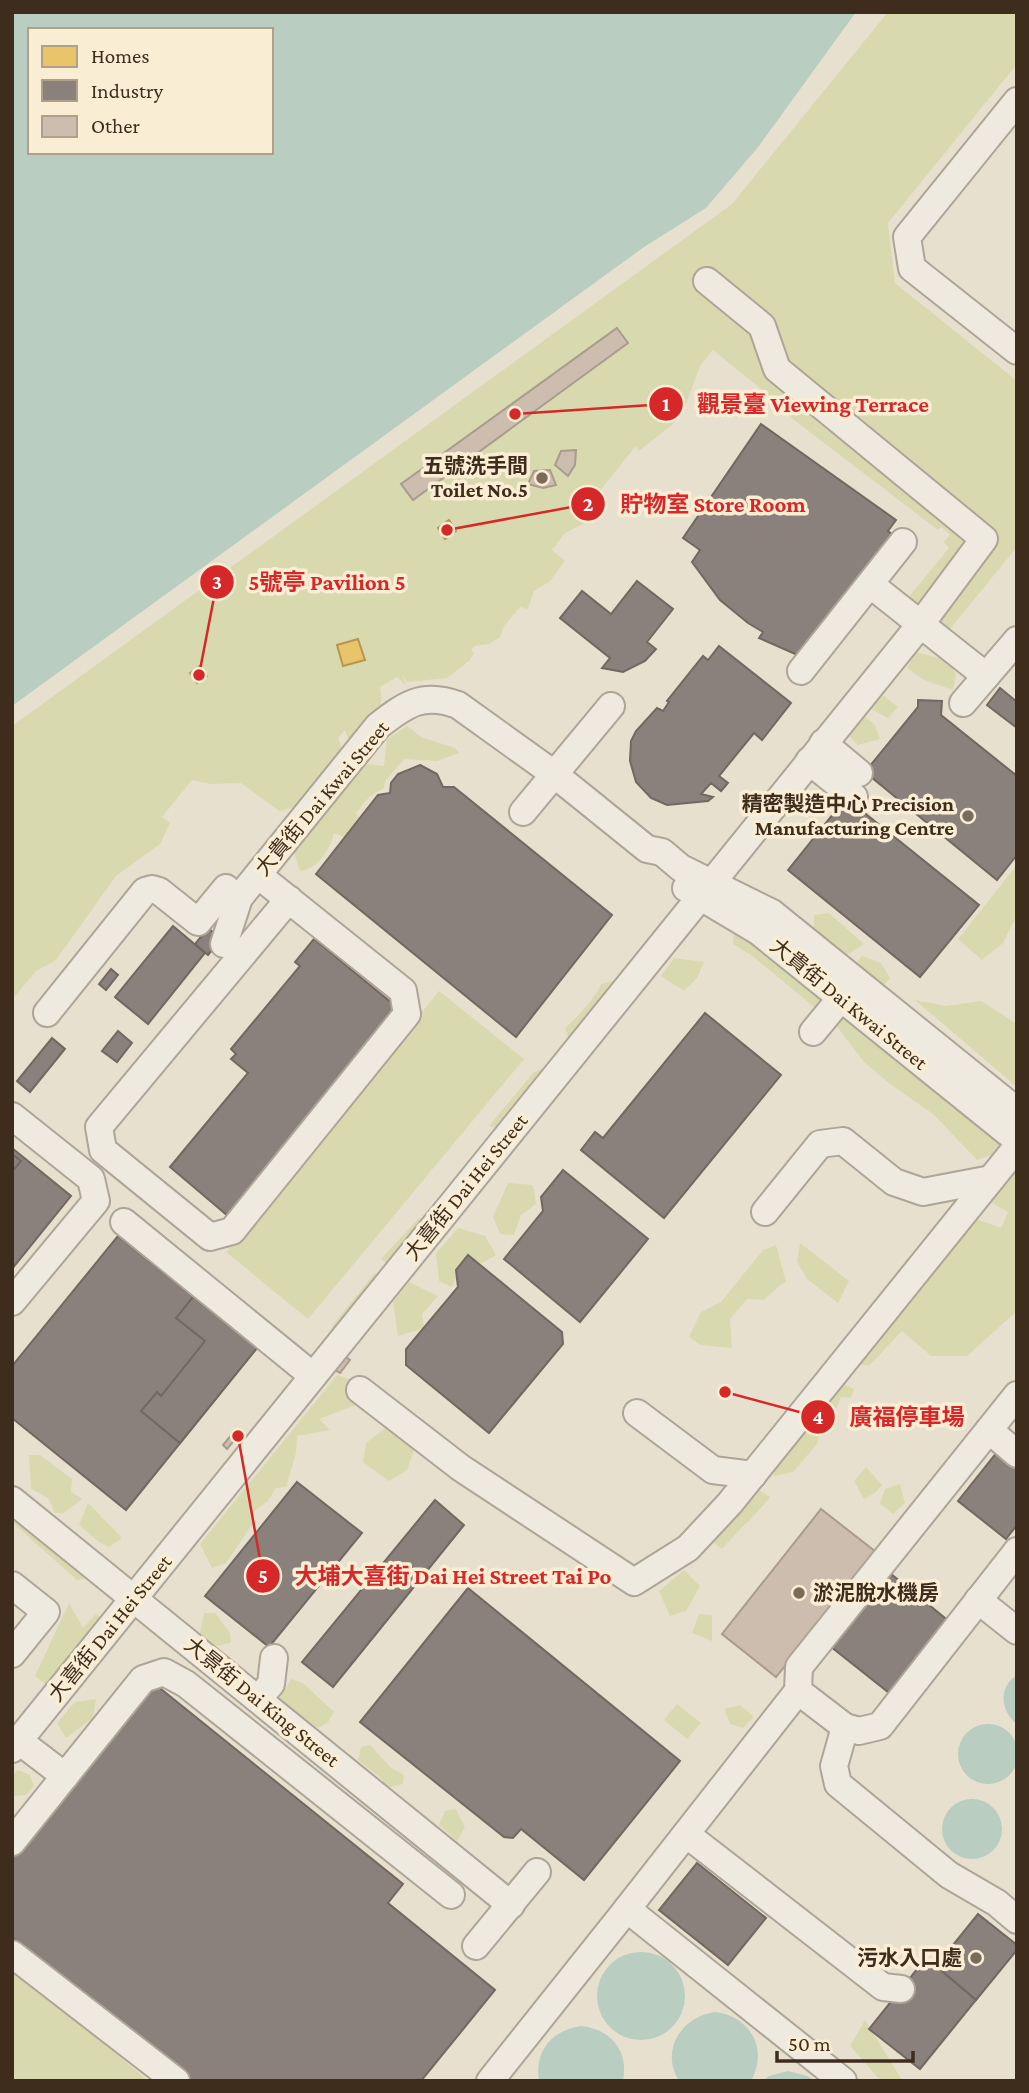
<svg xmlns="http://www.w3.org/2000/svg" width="1029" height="2093" font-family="'Crimson Pro','Noto Sans TC',serif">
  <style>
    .green { fill: #d9d9af }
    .water { fill: #b9cdc1; fill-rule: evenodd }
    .homes { fill: #e9c46a; stroke: #b69653; stroke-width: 2 }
    .industry { fill: #8a817c; stroke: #736860; stroke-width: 2 }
    .building { fill: #ccbdae; stroke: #a99b8d; stroke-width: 2 }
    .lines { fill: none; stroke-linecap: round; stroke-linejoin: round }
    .minor-casing { stroke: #ada597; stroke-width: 30 }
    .minor { stroke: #efeae0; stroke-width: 26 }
    .poi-dot { fill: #7a6b5b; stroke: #f9edd3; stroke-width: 2.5 }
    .labels { text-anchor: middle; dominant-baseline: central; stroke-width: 7; stroke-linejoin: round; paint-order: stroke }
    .poi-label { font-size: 21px; font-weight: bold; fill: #3e2c1d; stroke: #f9edd3; text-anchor: end }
    .street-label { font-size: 21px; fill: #3e2c1d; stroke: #f9edd3 }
    .leader { fill: none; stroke: #d62828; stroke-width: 2.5 }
    .callout-dot { fill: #d62828; stroke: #f9edd3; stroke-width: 2.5 }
    .mark-label { font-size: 21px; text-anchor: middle; font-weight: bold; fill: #fff }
    .callout-label { font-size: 23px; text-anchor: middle; font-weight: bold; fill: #d62828; stroke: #f9edd3; stroke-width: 7; stroke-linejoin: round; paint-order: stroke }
  </style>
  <rect width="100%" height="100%" fill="#e8e0ce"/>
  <!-- green -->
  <g class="green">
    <path d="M 888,12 L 1017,12 L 1017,64 L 888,223 L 895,283 L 1017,381 L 1017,547 L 949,630 L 908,598 L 949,548 L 944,542 L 950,534 L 941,527 L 938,530 L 794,420 L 772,398 L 713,350 L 700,366 L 686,404 L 673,424 L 639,451 L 636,446 L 594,498 L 600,502 L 593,519 L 565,533 L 552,550 L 565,561 L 549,582 L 534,591 L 528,609 L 520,607 L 504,626 L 500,637 L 489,644 L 474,646 L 471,650 L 474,653 L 470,660 L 447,678 L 407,682 L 402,674 L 406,685 L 397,677 L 380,687 C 387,714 367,725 350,744 L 345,730 L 338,738 L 341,747 L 327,801 L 279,811 L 241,783 L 211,784 L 192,780 L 162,817 L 170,823 L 160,844 L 116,876 L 56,960 L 36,971 L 12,1000 L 12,726 L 732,204 Z"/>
    <polygon points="916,652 946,660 956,674 953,690 924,680 907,668"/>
    <polygon points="884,696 898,707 888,718 871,709 871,702"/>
    <polygon points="863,715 875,725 880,739 858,745 847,734"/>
    <path d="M 407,726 L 421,737 L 455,748 L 459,753 L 437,761 L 404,759 L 386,780 L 384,788 L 369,797 L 356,813 L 364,824 L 350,840 L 334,833 C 330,849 318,869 300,871 L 294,853 L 310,829 L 365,764 L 384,766 L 387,739 Z"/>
    <polygon points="1017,865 1017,915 1003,943 982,960 958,939"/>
    <polygon points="829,913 864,944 839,960 814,938 814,915"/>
    <polygon points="734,919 1017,1144 1017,1311 967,1356 931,1356 902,1331 869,1366 847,1361 973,1218 1001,1228 1008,1212 982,1197 995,1154 977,1160 933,1114 890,1084 864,1062 835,1024 751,955 733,944"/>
    <polygon points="862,956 881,963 890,978 881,989 854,966"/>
    <polygon points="674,958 704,962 697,978 684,991 661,976"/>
    <path d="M 613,981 L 623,1000 L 612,1013 L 613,1027 L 596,1035 L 570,1043 L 565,1028 C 574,1021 598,995 601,984 Z"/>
    <polygon points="439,991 524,1059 308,1319 226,1252"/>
    <polygon points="915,1000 946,1006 981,1001 1017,1024 1017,1087"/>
    <polygon points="547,1067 504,1131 489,1126 534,1072"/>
    <polygon points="508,1183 533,1185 536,1204 521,1215 514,1235 500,1234 493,1217"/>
    <polygon points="419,1218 441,1223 391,1267 381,1259"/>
    <polygon points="458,1228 485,1236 496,1255 482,1263 463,1261 452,1287 439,1281 436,1253"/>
    <polygon points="800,1243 849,1281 838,1303 806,1278 797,1261"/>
    <polygon points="776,1245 786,1282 779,1286 764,1300 747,1299 730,1319 732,1348 700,1345 689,1337 701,1312 721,1302 763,1250"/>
    <polygon points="375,1273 382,1277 351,1316 369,1331 359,1337 331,1339 332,1326"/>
    <polygon points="409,1282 438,1296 422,1314 424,1328 398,1336 393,1302"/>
    <polygon points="337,1375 377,1388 356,1405 319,1419 330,1430 297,1436 296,1453 286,1487 276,1488 268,1501 253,1512 254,1522 226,1563 212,1568 200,1544"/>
    <polygon points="835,1380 854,1389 851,1398 841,1397 837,1407 823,1420 817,1444 793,1472 774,1476 773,1454"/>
    <polygon points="391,1424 415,1447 407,1470 389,1481 363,1462 366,1443"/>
    <polygon points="29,1455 40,1455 72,1479 71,1492 82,1499 64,1513 55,1513 48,1498 31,1489"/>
    <polygon points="866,1467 882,1485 875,1493 864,1499 854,1481"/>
    <path d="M 748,1484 L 770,1497 C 756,1516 737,1531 722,1549 L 703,1536 Z"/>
    <polygon points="900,1484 905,1503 893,1514 880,1504 885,1489"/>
    <polygon points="12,1496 100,1561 85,1579 77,1580 12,1522"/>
    <polygon points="88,1503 122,1538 109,1547 99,1542 79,1525"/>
    <polygon points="684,1570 700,1586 686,1611 670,1616 659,1591"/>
    <polygon points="69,1603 83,1628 96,1614 115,1629 65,1699 35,1676"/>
    <polygon points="204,1613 215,1613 230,1633 231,1643 216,1646 199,1637"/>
    <polygon points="699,1614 712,1615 712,1641 692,1633"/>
    <polygon points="291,1679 303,1683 334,1712 328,1722 318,1728 278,1701"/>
    <polygon points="96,1699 93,1718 66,1738 57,1723 75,1702"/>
    <polygon points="677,1704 701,1723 687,1739 664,1720"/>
    <polygon points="740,1705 754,1717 743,1728 730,1724 724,1709"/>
    <polygon points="370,1745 390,1767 404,1775 403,1784 386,1788 381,1778 358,1760 361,1747"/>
    <polygon points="18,1770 30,1775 34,1786 26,1795 12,1796 12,1776"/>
    <polygon points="456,1809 465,1827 457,1841 439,1825 445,1811"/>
    <polygon points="12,1946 81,2024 148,2081 12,2081"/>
    <polygon points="865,2020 902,2080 902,2081 881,2081 850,2046"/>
  </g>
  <!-- water -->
  <g class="water">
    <path d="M 12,12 L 856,12 L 759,146 L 706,208 L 644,247 L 12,706 ZM 30,30 L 271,30 L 271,152 L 30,152 Z"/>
    <path d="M 1017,1675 L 1017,1724 C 1000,1711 998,1687 1017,1675 Z"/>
    <circle cx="988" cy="1754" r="30"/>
    <circle cx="972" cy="1829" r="30"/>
    <circle cx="641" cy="1996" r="44"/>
    <path d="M 715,2012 C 750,2016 769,2049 751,2081 L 679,2081 C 660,2050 681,2017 715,2012 Z"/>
    <path d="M 581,2026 C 611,2029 629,2051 623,2081 L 539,2081 C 534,2051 552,2030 581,2026 Z"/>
    <polygon points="788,2071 807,2076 816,2081 762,2081 769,2076"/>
  </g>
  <!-- homes -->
  <g class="homes">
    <polygon points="449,520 456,531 445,539 438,528"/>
    <polygon points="358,639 365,660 343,666 337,645"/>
  </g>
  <!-- industry -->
  <g class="industry">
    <polygon points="761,424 896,520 888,531 894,536 843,602 840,600 802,657 759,638 763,632 748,623 720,600 692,562 700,550 683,538"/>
    <polygon points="637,581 673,609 647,642 656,649 645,661 623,672 602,668 610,658 560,618 582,591 611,614"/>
    <polygon points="719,646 791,703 762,740 754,733 719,776 728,783 721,791 711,783 701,794 713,797 708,801 667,805 651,798 636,782 630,761 631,741 636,731 657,708 663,711 669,702 667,701 703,656 708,660"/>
    <polygon points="1000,688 1017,702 1017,728 987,705"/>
    <polygon points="918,700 942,701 941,715 1017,776 1017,855 997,880 865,772 918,707"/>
    <polygon points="420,765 437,774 443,787 454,787 612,915 516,1037 316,874 378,795 390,793 391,783 398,774"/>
    <polygon points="846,798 979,905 920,977 788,870"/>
    <polygon points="173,926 205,953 148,1024 115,997"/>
    <polygon points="208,928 221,939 208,955 195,944"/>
    <polygon points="314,939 399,1009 228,1216 170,1167 248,1073 231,1059 236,1054 231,1049 300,966 295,962"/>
    <polygon points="111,969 118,975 106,990 99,984"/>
    <polygon points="705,1013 781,1075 664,1218 581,1150 595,1132 603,1138"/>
    <polygon points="118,1031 132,1043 117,1062 102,1051"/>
    <polygon points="52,1038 65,1049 30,1092 17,1081"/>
    <polygon points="12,1148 71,1196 12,1269"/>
    <polygon points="12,1154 21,1161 12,1172"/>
    <polygon points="563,1170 648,1239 580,1322 504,1259 543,1211 541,1197"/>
    <polygon points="118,1236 257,1348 126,1510 12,1418 12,1366"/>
    <polygon points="468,1255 562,1332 563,1344 489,1433 406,1365 406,1349 458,1287 456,1270"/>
    <polygon points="193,1297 257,1348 180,1443 141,1411 157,1392 161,1396 205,1341 176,1318"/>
    <polygon points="998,1451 1017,1466 1017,1525 1006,1539 958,1501"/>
    <polygon points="297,1482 362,1533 269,1647 205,1596"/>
    <polygon points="435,1500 464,1525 333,1687 302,1662"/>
    <polygon points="885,1569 951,1623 893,1696 825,1642"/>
    <polygon points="468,1588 680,1761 584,1880 521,1829 513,1838 504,1837 360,1722"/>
    <polygon points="156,1685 403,1884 388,1903 495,1990 421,2081 190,2081 12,1937 12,1845 66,1794"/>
    <polygon points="697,1863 766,1918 728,1965 659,1910"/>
    <polygon points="978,1914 1017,1945 1017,1950 976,2000 936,1966"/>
    <polygon points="926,1958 976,2000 920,2069 869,2029"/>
  </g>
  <!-- building -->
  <g class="building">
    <polygon points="617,328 628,343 413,500 401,484"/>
    <polygon points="576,450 575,465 568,476 555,465 561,451"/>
    <polygon points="550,470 556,485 543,488 528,484 534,471"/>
    <polygon points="200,666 207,676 197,683 190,673"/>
    <polygon points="346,1357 350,1360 340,1373 335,1370"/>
    <polygon points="233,1433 238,1436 227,1449 223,1445"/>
    <polygon points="821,1509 876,1552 776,1677 722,1634"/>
  </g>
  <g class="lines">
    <!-- minor casing -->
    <g class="minor-casing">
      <g id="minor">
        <polyline points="1017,101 907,237 912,268 1017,351"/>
        <polyline points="871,585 986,676"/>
        <polyline points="801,671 903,542"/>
        <polyline points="963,703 1017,640"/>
        <polyline points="823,743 859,773"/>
        <polyline points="809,761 854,797"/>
        <polyline points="523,812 611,706"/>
        <polyline points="258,875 403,991 407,1014 232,1231 210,1237 103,1150 99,1127 289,899"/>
        <polyline points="686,888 758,931 1017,1140"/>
        <path d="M 224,944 L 239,898 L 378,726 C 406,704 423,692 458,705 L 554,774 L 647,849 L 662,852 L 681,868 L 772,913 L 1017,1111"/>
        <polyline points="47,1013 145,891 152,889 159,891 198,922 226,888"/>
        <polyline points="813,1032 841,998"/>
        <polyline points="12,1116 91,1179 96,1201 12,1302"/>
        <polyline points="765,1212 820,1144 843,1141 894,1182 923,1192 991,1179"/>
        <polyline points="124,1222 313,1376"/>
        <polyline points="360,1390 461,1468 634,1582 688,1548 730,1503 1017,1147"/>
        <polyline points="637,1413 713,1470 753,1475"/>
        <polyline points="989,1430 1017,1454"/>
        <polyline points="12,1500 511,1905"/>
        <polyline points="12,1585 46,1612 12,1654"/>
        <polyline points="978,1600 1017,1631"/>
        <polyline points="798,1691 799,1667 1017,1395"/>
        <polyline points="258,1699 271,1684 274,1658"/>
        <polyline points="845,1727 859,1731 880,1726 1017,1551"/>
        <polyline points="12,1749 920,625 984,539 777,369 762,326 707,281"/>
        <polyline points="65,1776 143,1679 164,1672 186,1684 451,1895"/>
        <polyline points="686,1834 883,1987 901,1989"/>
        <polyline points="12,1842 65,1776 19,1741"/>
        <polyline points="476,1946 537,1872"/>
        <polyline points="12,1954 176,2081"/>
        <polyline points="490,2081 627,1909"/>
        <polyline points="843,2081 627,1909 798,1691 845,1727 834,1766 838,1784 949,1875 997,1903 1017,1920"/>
      </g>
    </g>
    <!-- minor -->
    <use href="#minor" class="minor"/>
  </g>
  <!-- markers -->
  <g class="poi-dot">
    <circle cx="542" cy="478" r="7"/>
    <circle cx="968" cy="816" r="7"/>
    <circle cx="799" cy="1593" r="7"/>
    <circle cx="976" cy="1958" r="7"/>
  </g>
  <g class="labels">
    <!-- poi labels -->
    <g class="poi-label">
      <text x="528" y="466">五號洗手間<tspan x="528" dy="24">Toilet No.5</tspan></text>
      <text x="954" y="804">精密製造中心 Precision<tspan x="954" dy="24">Manufacturing Centre</tspan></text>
      <text x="813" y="1593" text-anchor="start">淤泥脫水機房</text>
      <text x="962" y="1958">污水入口處</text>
    </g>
    <!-- street labels -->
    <g class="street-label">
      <text transform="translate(322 798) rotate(-50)">大貴街 Dai Kwai Street</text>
      <text transform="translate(849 1004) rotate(39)">大貴街 Dai Kwai Street</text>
      <text transform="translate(466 1187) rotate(-51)">大喜街 Dai Hei Street</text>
      <text transform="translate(110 1628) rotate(-51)">大喜街 Dai Hei Street</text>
      <text transform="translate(262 1702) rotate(39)">大景街 Dai King Street</text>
    </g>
  </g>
  <!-- callouts -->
  <path class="leader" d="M515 414L666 404M447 530L588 504M199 675L217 582M725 1392L818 1417M238 1436L263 1576"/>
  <g class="callout-dot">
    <circle cx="515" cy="414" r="7"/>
    <circle cx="447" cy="530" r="7"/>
    <circle cx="199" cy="675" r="7"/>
    <circle cx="725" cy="1392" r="7"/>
    <circle cx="238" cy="1436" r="7"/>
    <circle cx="666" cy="404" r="18"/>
    <circle cx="588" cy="504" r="18"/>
    <circle cx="217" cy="582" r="18"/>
    <circle cx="818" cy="1417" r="18"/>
    <circle cx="263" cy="1576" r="18"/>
  </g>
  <g class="mark-label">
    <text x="666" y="411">1</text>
    <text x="588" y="511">2</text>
    <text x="217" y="589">3</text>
    <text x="818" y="1424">4</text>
    <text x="263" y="1583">5</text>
  </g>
  <g class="callout-label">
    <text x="813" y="412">觀景臺 Viewing Terrace</text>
    <text x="713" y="512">貯物室 Store Room</text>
    <text x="327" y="590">5號亭 Pavilion 5</text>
    <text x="907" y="1425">廣福停車場</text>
    <text x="453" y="1584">大埔大喜街 Dai Hei Street Tai Po</text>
  </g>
  <!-- border -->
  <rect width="1029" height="2093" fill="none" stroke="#3e2c1d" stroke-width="28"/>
  <!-- legend -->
  <rect x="28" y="28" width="245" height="126" fill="#f9edd3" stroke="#aea08a" stroke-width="2"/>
  <rect x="42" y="46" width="35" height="21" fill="#e9c46a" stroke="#aea08a" stroke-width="2"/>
  <text x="91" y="63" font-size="21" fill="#3e2c1d">Homes</text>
  <rect x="42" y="80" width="35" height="21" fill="#8a817c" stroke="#aea08a" stroke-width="2"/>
  <text x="91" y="98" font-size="21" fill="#3e2c1d">Industry</text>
  <rect x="42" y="116" width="35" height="21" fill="#ccbdae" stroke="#aea08a" stroke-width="2"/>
  <text x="91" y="133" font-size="21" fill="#3e2c1d">Other</text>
  <!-- scale -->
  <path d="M777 2051v10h136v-10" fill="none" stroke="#3e2c1d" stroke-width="3.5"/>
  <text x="788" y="2051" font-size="21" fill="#3e2c1d" stroke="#f9edd3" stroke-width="5" paint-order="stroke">50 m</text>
</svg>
